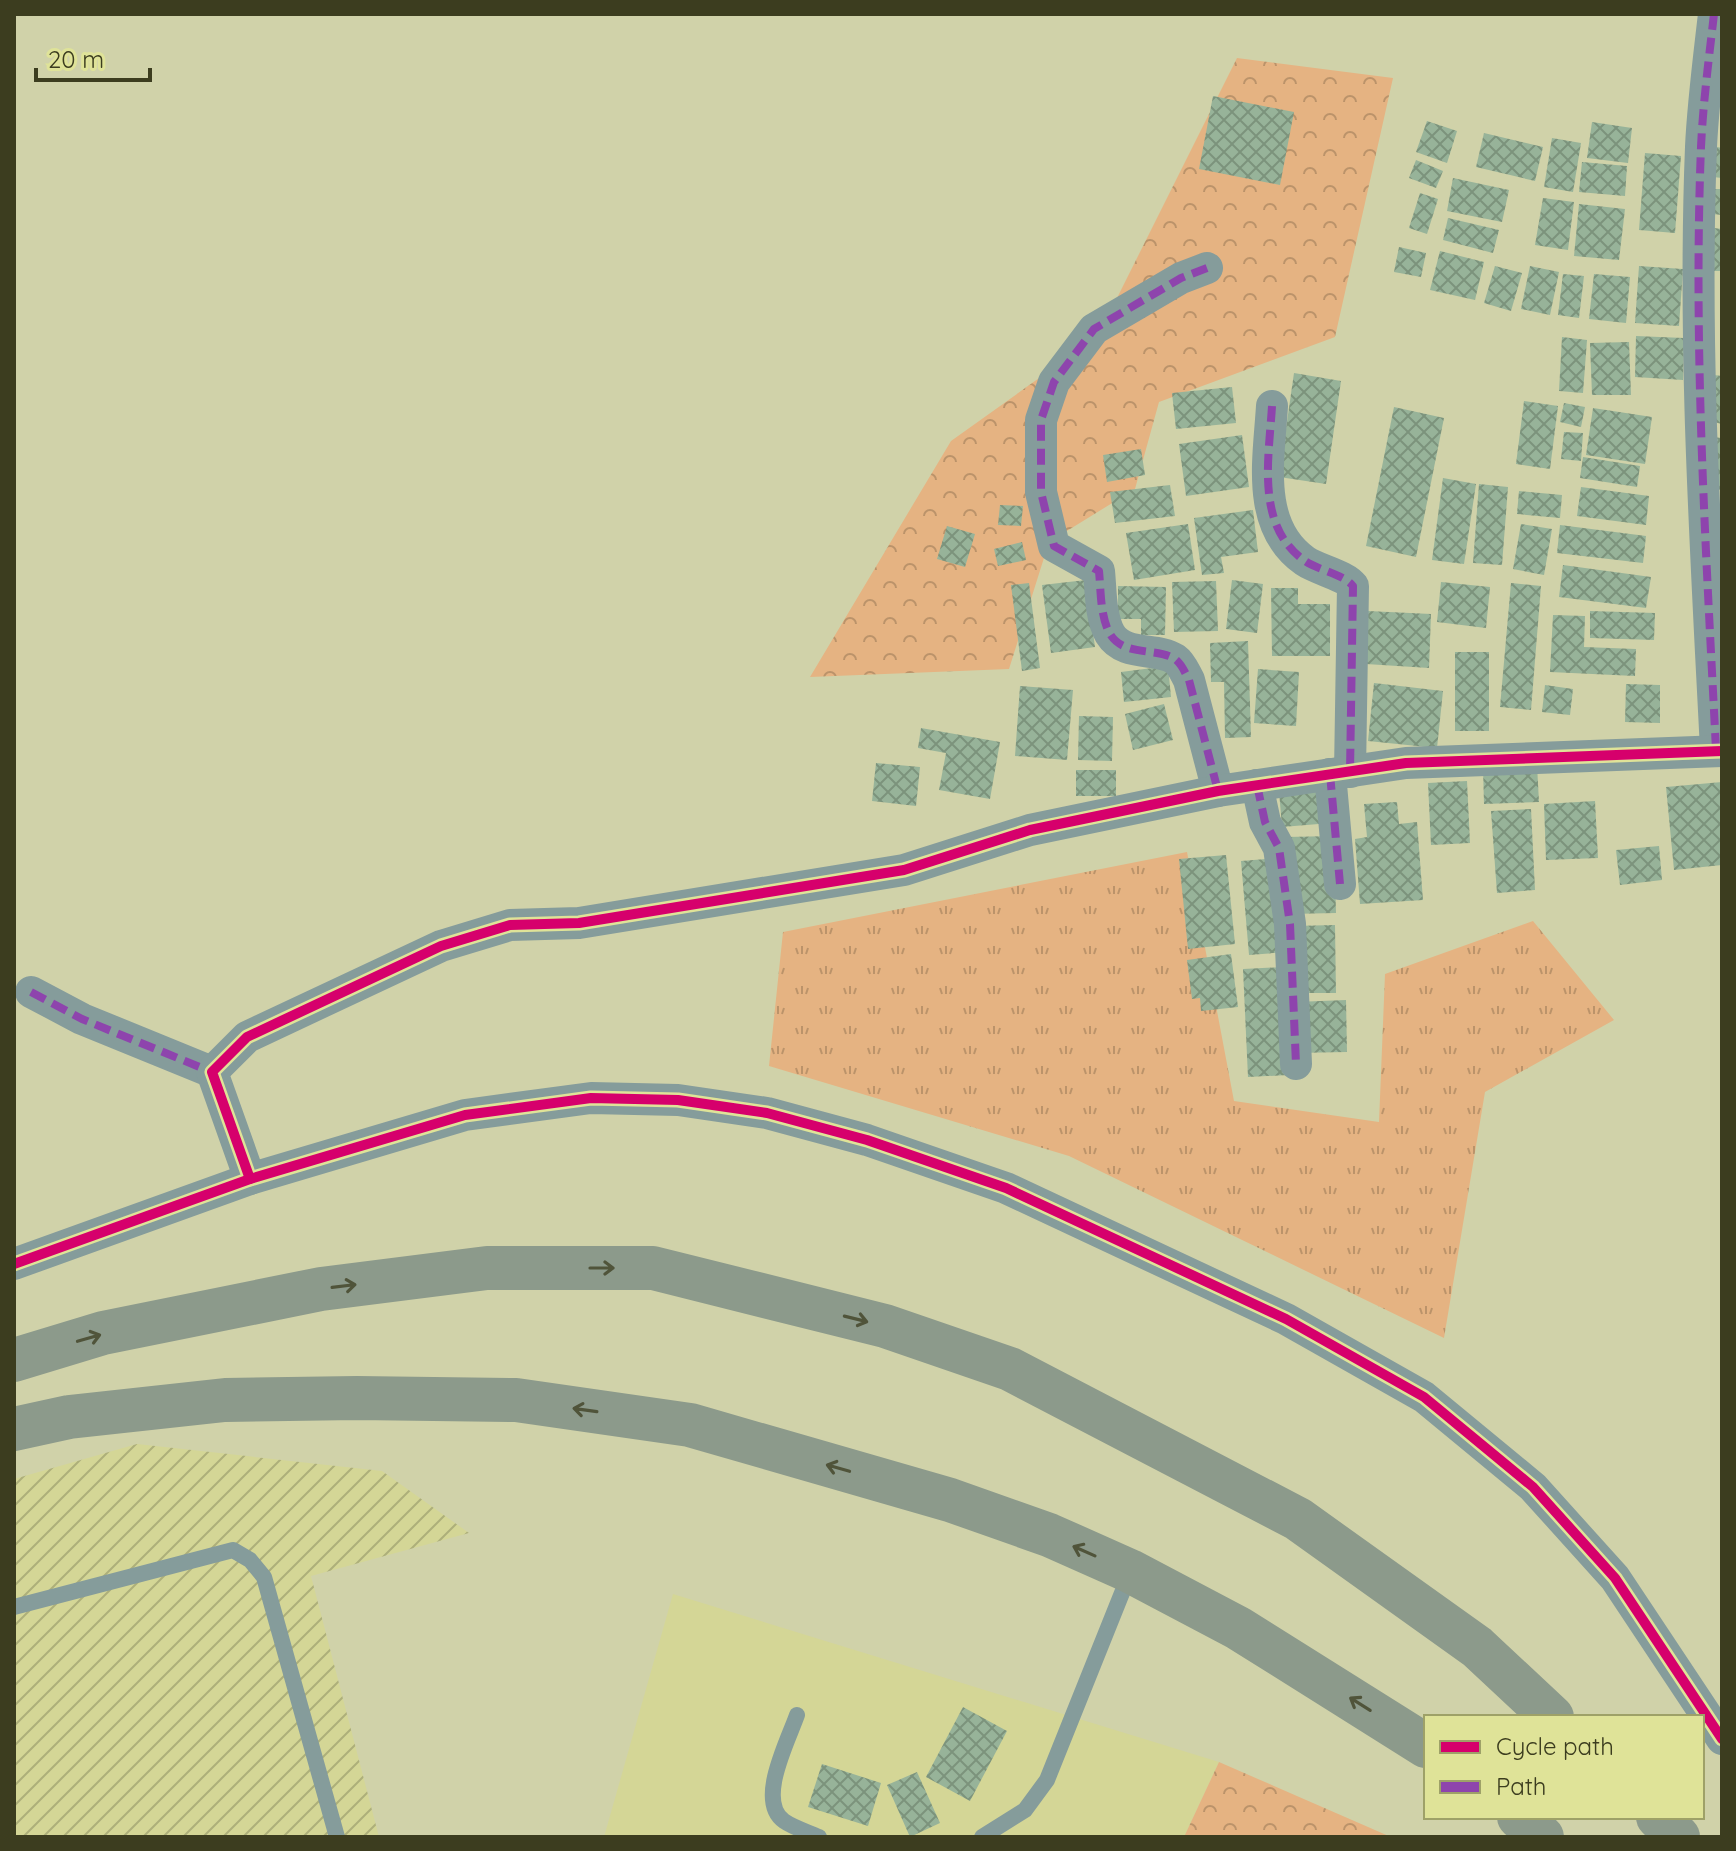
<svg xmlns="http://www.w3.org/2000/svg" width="1736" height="1851" font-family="Quicksand,sans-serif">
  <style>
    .built { fill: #d4d696 }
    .industrial { fill: url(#industrial-furrows) }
    .grass { fill: url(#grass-tufts) }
    .forest { fill: url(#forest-crowns) }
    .building { fill: url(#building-cross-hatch) }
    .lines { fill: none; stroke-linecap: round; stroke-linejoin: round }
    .lane { stroke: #859c9b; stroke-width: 16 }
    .street { stroke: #859c9b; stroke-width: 32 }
    .highway { stroke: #8c9a8b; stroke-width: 44 }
    .quiet { stroke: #8e44ad; stroke-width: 8; stroke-dasharray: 16 8; stroke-linecap: butt }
    .cycleway-casing { stroke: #dfe398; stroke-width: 15 }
    .cycleway { stroke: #d6006c; stroke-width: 10 }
    .oneway { stroke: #50543a }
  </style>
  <defs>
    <pattern id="industrial-furrows" width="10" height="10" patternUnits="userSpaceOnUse" patternTransform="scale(2)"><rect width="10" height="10" fill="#d4d696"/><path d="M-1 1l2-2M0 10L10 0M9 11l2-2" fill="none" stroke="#adaf7a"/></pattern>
    <pattern id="grass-tufts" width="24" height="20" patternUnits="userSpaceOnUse" patternTransform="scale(2)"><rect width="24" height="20" fill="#e5b382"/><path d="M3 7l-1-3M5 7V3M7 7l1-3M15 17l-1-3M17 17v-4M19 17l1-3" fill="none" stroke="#bb936a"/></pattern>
    <pattern id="forest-crowns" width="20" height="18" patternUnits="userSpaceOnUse" patternTransform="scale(2)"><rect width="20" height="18" fill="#e5b382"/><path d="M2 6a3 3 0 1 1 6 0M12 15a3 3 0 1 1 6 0" fill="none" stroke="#bb936a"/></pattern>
    <pattern id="building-cross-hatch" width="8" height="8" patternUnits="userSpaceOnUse" patternTransform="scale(2)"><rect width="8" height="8" fill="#97b399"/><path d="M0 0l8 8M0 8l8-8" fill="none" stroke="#7c937c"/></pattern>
  </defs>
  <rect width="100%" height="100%" fill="#d0d2a9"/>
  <!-- built -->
  <polygon class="built" points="673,1594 1219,1762 1184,1837 604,1837"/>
  <!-- industrial -->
  <polygon class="industrial" points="137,1444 382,1471 469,1533 311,1576 379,1837 14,1837 14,1479"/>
  <!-- grass -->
  <polygon class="grass" points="1187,852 1234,1101 1379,1122 1385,974 1533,921 1614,1020 1485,1092 1444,1338 1069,1156 769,1066 783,932"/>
  <!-- forest -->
  <g class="forest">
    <polygon points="1237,58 1393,78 1335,337 1159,402 1135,489 1049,542 1009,669 810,677 951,441 1098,336"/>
    <polygon points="1219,1762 1391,1837 1184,1837"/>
  </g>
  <!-- building -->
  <g class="building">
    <polygon points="1213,96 1294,112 1280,185 1199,169"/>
    <polygon points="1427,121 1457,131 1447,163 1416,152"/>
    <polygon points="1592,122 1632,128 1628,163 1587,158"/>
    <polygon points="1484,133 1543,147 1535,181 1476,167"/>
    <polygon points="1552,138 1581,143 1573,192 1544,187"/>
    <polygon points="1717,147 1722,148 1722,178 1713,177"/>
    <polygon points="1645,153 1681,156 1675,233 1639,230"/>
    <polygon points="1416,160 1443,171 1436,188 1409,178"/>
    <polygon points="1582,162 1627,166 1625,196 1579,192"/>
    <polygon points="1453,178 1509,190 1502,222 1447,211"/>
    <polygon points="1715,189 1722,189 1722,215 1712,214"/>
    <polygon points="1420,193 1438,199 1427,234 1409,228"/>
    <polygon points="1543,198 1574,202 1568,250 1535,245"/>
    <polygon points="1579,204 1625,209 1619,260 1574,256"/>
    <polygon points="1448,218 1499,230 1493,253 1443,240"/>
    <polygon points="1714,228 1722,229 1722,271 1711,271"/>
    <polygon points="1399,247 1426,253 1421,277 1394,272"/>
    <polygon points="1440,251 1484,262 1475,300 1430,290"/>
    <polygon points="1495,266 1522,273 1511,311 1484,303"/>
    <polygon points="1530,266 1559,272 1550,315 1521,309"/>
    <polygon points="1639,266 1683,269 1679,326 1635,323"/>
    <polygon points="1563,274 1584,276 1579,318 1558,315"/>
    <polygon points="1594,274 1630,277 1626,323 1589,319"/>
    <polygon points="1636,336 1684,338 1683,380 1635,377"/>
    <polygon points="1562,337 1587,340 1583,393 1559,391"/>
    <polygon points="1629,342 1631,395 1592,395 1590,343"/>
    <polygon points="1294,373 1341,381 1326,484 1279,477"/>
    <polygon points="1714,375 1722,376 1722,424 1705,420"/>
    <polygon points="1232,387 1236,423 1176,429 1172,393"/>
    <polygon points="1524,401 1558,406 1550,469 1516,464"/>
    <polygon points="1564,403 1585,407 1581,427 1560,422"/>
    <polygon points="1394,407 1444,418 1416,557 1366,546"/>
    <polygon points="1593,408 1652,417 1645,464 1586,455"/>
    <polygon points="1564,432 1583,433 1581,461 1561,459"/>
    <polygon points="1242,435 1249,487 1186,496 1179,444"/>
    <polygon points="1713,437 1722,438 1722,490 1708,488"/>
    <polygon points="1141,449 1145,475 1107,482 1103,455"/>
    <polygon points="1583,457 1640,466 1637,487 1580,478"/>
    <polygon points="1443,478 1476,484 1464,564 1432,560"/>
    <polygon points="1479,484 1508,487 1502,565 1473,563"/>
    <polygon points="1170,485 1175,516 1115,523 1110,492"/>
    <polygon points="1581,487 1649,496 1646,525 1577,516"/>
    <polygon points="1519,491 1562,495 1560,518 1517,514"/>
    <polygon points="1000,505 1023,506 1021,526 998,525"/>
    <polygon points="1253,510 1258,552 1221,557 1224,573 1202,575 1194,518"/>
    <polygon points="1188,524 1195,570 1134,580 1126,533"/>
    <polygon points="1521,524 1552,529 1544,575 1513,569"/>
    <polygon points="1560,525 1646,536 1643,563 1557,553"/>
    <polygon points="947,526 975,534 965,567 937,559"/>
    <polygon points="1022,542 1026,560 998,566 994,549"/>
    <polygon points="1563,565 1651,577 1646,608 1559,597"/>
    <polygon points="1086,580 1095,647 1051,653 1042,585"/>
    <polygon points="1232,580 1263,584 1257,633 1226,629"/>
    <polygon points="1216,581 1218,631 1174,632 1172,582"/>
    <polygon points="1441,582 1490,587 1486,628 1437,622"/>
    <polygon points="1029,583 1040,668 1022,671 1011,585"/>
    <polygon points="1511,583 1541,586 1531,710 1500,707"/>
    <polygon points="1118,586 1166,587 1165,635 1141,635 1141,619 1118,619"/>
    <polygon points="1271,588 1298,588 1298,604 1330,604 1330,656 1272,656"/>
    <polygon points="1368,611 1431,614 1429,668 1366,664"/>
    <polygon points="1590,611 1655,613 1654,640 1590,638"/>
    <polygon points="1553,615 1585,616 1584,647 1636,649 1635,676 1550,672"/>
    <polygon points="1248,641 1251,737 1225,738 1224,682 1211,682 1210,643"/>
    <rect x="1455" y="652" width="34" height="79"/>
    <polygon points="1168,666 1171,697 1124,702 1121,672"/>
    <polygon points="1258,669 1299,672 1296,726 1254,723"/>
    <polygon points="1374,683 1443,691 1437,748 1368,741"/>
    <polygon points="1626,684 1660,685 1660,723 1625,722"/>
    <polygon points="1545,685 1573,689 1570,715 1542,712"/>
    <polygon points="1020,686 1073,690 1067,760 1015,756"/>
    <polygon points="1164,704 1173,740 1133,750 1125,714"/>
    <polygon points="1079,716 1113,717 1112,761 1078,760"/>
    <polygon points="921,728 1000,742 990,799 939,790 946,753 918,748"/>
    <polygon points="876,763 920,767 916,806 872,801"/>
    <polygon points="1537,765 1539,802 1484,804 1483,768"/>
    <rect x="1076" y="770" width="40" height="26"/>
    <polygon points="1467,781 1470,843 1431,845 1428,783"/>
    <polygon points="1722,782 1722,865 1674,870 1666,787"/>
    <polygon points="1328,788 1331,823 1282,827 1279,791"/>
    <polygon points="1595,801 1598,858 1546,860 1544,804"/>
    <polygon points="1397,802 1399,824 1417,822 1423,900 1360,904 1355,839 1367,837 1364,804"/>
    <polygon points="1531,809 1535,890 1497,893 1491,811"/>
    <polygon points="1334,836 1336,913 1290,914 1286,837"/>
    <polygon points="1659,846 1662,880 1620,885 1616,850"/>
    <polygon points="1226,855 1235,944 1188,949 1179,859"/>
    <polygon points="1278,858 1286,952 1249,955 1241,861"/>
    <polygon points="1335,925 1336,993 1295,993 1294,926"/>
    <polygon points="1231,954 1238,1007 1201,1011 1200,998 1192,999 1187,960"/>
    <polygon points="1284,967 1289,1075 1248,1077 1243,969"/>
    <polygon points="1346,1000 1347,1052 1296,1053 1295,1002"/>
    <polygon points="963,1707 1007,1731 970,1801 926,1777"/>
    <polygon points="822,1764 881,1783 868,1826 808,1807"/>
    <polygon points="917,1772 940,1823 910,1837 887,1785"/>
  </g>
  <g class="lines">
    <!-- lane -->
    <g class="lane">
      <polyline points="14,1607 233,1550 250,1560 264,1577 337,1837"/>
      <path d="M 797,1715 C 788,1741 756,1801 784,1821 C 794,1828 808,1832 819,1837"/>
      <polyline points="982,1837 1025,1810 1047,1780 1130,1573"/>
    </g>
    <!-- street -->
    <g class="street">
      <path d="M 1714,14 C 1709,58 1703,103 1701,147 C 1693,348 1706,550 1716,750"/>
      <path d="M 1207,268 L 1181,278 L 1094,329 L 1054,382 L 1041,420 L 1041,492 L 1054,546 L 1099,571 C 1101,591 1100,616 1110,634 C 1124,657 1156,647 1175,659 C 1182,664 1185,673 1189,680 L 1218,791"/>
      <path d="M 1272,406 C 1269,458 1255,526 1305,561 C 1318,570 1345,575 1353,586 L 1350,772"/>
      <polyline points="1330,774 1340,884"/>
      <polyline points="1257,785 1265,822 1279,848 1290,924 1296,1064"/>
      <polyline points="31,992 82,1019 212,1072"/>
      <polyline points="250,1179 212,1072 247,1037 441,946 510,925 579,923 904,870 1030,830 1218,791 1406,763 1722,751"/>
      <polyline points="14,1264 250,1179 465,1115 591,1098 678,1100 767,1113 867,1140 1006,1188 1286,1319 1424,1397 1533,1487 1615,1578 1722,1739"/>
    </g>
    <!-- highway -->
    <g class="highway">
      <polyline points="14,1360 103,1333 321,1289 487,1268 653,1268 885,1326 1010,1369 1298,1519 1477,1647 1552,1717"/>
      <polyline points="14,1429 69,1417 225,1400 357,1398 516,1400 690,1425 950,1500 1049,1535 1130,1571 1238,1628 1426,1746"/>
      <polyline points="1519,1817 1542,1837"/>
      <polyline points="1658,1817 1678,1837"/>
    </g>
    <!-- quiet -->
    <g class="quiet">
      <path d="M 1714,14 C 1709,58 1703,103 1701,147 C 1693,348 1706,550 1716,750"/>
      <path d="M 1207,268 L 1181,278 L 1094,329 L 1054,382 L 1041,420 L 1041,492 L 1054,546 L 1099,571 C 1101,591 1100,616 1110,634 C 1124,657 1156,647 1175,659 C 1182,664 1185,673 1189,680 L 1218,791"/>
      <path d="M 1272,406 C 1269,458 1255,526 1305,561 C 1318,570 1345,575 1353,586 L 1350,772"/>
      <polyline points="1330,774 1340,884"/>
      <polyline points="1257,785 1265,822 1279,848 1290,924 1296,1064"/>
      <polyline points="31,992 82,1019 212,1072"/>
    </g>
    <!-- cycleway casing -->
    <g class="cycleway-casing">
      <g id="cycleway">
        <polyline points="250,1179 212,1072 247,1037 441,946 510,925 579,923 904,870 1030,830 1218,791 1406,763 1722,751"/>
        <polyline points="14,1264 250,1179 465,1115 591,1098 678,1100 767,1113 867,1140 1006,1188 1286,1319 1424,1397 1533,1487 1615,1578 1722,1739"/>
      </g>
    </g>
    <!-- cycleway -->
    <use href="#cycleway" class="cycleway"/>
  </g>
  <!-- one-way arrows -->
  <defs><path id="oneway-shaft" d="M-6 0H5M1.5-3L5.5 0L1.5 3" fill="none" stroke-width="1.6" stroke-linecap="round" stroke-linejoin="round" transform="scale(2)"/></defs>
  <g class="oneway">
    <use href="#oneway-shaft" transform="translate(602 1268)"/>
    <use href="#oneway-shaft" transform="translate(344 1286) rotate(-7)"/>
    <use href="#oneway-shaft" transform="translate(856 1319) rotate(14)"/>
    <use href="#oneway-shaft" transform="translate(89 1338) rotate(-16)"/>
    <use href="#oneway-shaft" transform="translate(585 1410) rotate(-172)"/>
    <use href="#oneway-shaft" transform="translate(838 1468) rotate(-164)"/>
    <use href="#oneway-shaft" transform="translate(1084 1551) rotate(-156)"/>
    <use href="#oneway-shaft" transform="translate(1360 1704) rotate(-148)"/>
  </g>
  <!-- border -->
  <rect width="1736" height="1851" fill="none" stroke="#3c3d1f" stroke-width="32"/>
  <!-- legend -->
  <rect x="1424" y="1715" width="280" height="104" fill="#dfe398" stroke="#9ea168" stroke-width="2"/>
  <rect x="1440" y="1741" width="40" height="12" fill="#d6006c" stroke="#9ea168" stroke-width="2"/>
  <text x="1496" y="1755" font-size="24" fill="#3c3d1f">Cycle path</text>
  <rect x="1440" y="1781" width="40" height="12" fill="#8e44ad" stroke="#9ea168" stroke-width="2"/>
  <text x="1496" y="1795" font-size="24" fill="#3c3d1f">Path</text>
  <!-- scale -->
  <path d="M36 68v12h114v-12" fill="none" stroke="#3c3d1f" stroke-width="4"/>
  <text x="48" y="68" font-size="24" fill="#3c3d1f" stroke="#dfe398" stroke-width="6" paint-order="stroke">20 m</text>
</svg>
